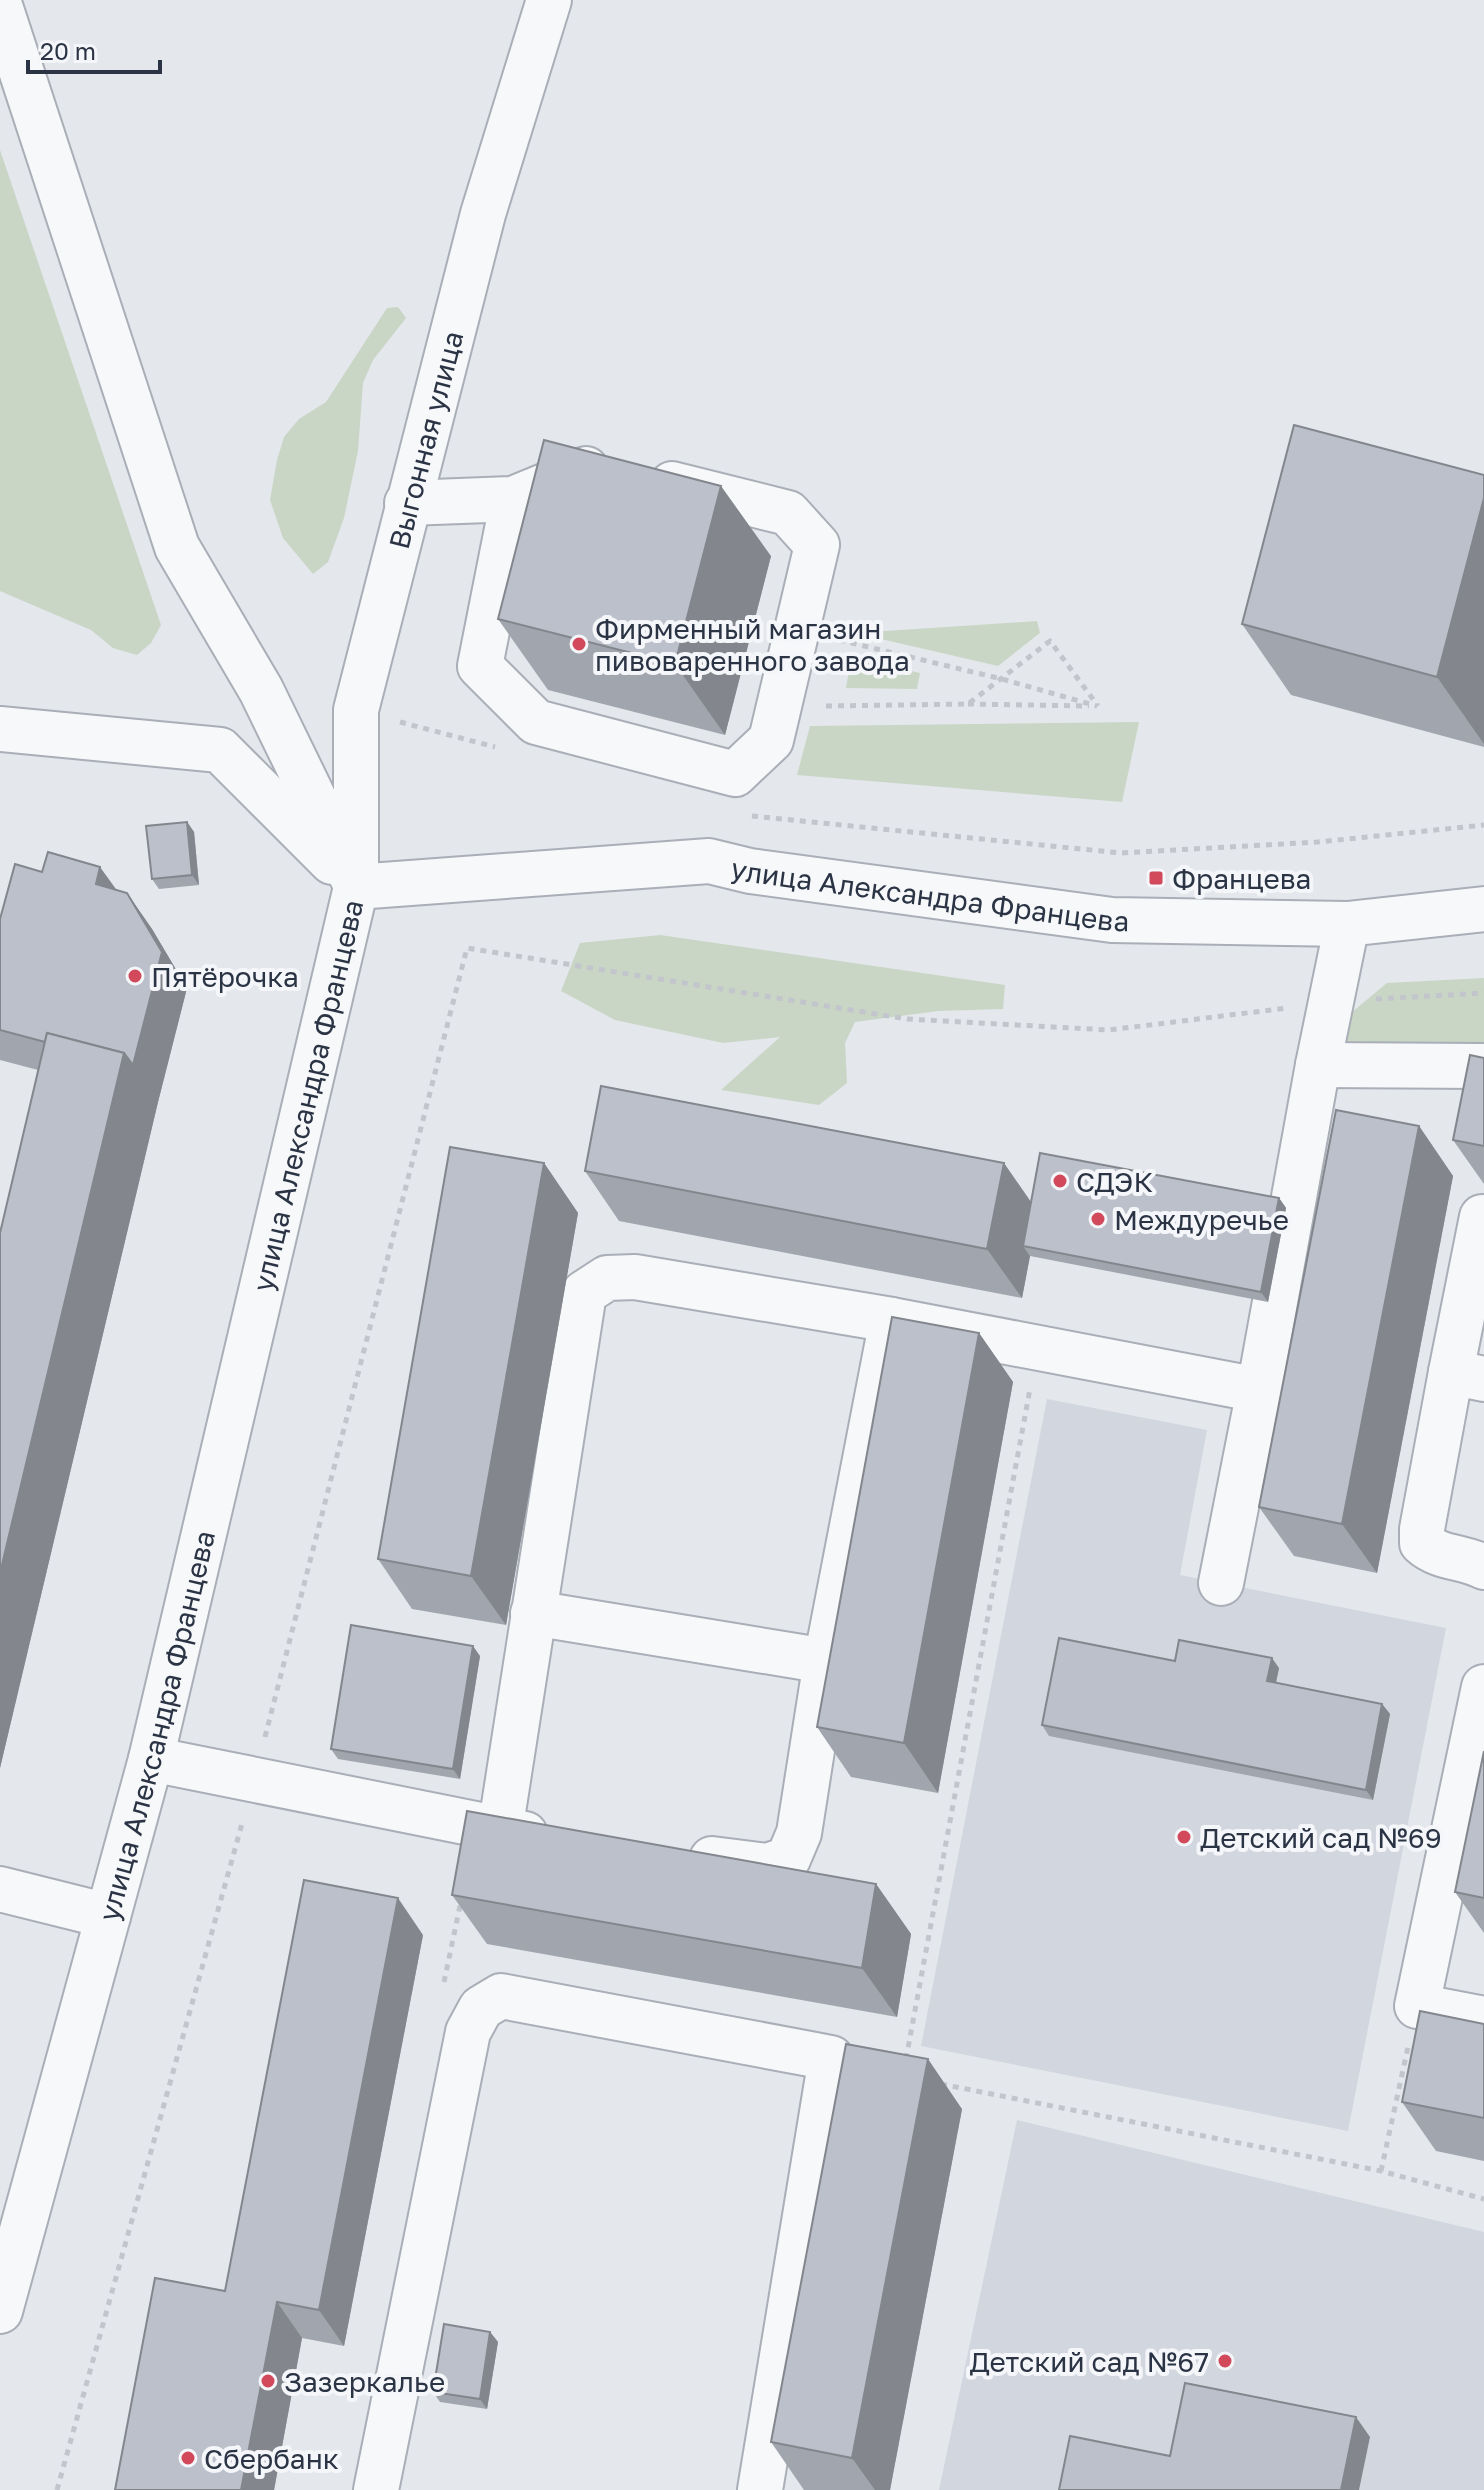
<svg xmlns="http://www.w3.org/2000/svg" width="1484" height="2490" font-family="'Golos Text',sans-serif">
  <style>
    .built { fill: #d2d6de }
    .green { fill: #c9d6c5 }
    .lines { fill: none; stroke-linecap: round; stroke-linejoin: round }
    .minor-casing { stroke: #a9aeb7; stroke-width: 48 }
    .path { stroke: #c2c5cb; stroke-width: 5; stroke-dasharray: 6 6; stroke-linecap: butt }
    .minor { stroke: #f7f8fa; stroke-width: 44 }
    .wall { fill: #a1a5ae }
    .shaded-wall { fill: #83868d }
    .building { fill: #bbc0ca; stroke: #83868d; stroke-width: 2 }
    .poi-dot { fill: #d1495b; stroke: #f4f6f9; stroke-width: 3 }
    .labels { text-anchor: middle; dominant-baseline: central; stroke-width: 8; stroke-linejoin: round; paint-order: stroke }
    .street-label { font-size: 28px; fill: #2b3445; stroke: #f4f6f9 }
    .poi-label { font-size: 28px; fill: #2b3445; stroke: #f4f6f9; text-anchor: start }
  </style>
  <rect width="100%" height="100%" fill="#e4e7ec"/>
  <!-- built -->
  <g class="built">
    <polygon points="1047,1399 1207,1430 1180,1575 1446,1628 1348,2131 921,2046"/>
    <polygon points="1017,2120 1484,2232 1484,2490 939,2490"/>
  </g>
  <!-- green -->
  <g class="green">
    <polygon points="0,150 161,625 151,643 137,655 113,648 91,630 0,591"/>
    <polygon points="398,307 406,318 373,360 363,383 358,451 344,518 328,562 313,574 283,538 270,500 277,460 284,437 299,419 326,402 387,308"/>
    <polygon points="1037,621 1040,633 998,666 855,633"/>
    <polygon points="851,658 920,673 917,689 846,688"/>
    <polygon points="1139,722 1122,802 797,775 810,726"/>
    <polygon points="660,935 1005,985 1003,1009 938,1011 855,1022 845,1043 847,1083 819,1105 721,1090 780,1037 723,1043 615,1020 561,991 580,943"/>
    <polygon points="1484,978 1484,1043 1423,1055 1342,1047 1345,1018 1387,983"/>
  </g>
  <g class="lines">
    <!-- minor casing -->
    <g class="minor-casing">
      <g id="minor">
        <polyline points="0,6 177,547 261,690 352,877"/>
        <polyline points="513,499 480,666 536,722 735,774 771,740 817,545 788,513 672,484"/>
        <polyline points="407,503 513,499 586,469"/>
        <polyline points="0,729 220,750 332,862"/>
        <path id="s1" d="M 356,887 L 709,861 L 750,871 L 1112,920 L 1347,924 L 1484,909"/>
        <polyline points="1318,1065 1484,1066"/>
        <polyline points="1451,1372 1482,1217"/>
        <path d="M 1484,1379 L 1451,1372 L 1422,1529 L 1422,1543 C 1440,1559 1463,1556 1484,1567"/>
        <polyline points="1221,1583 1259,1390"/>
        <polyline points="533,1613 826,1661"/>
        <polyline points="1484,1687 1417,2006 1484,2019"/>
        <polyline points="151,1759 525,1834"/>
        <polyline points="500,1831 584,1293 607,1278 635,1277 892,1320 1259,1390 1318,1065 1347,924"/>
        <polyline points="712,1859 767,1866 788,1859 799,1833 826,1661 892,1320"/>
        <polyline points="0,1889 108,1916"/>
        <path id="s2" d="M 0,2311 L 151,1759 L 356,887 L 356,710 L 483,214 L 549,0"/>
        <polyline points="376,2490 468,2032 481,2008 501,1996 831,2058 760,2490"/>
      </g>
    </g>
    <!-- path -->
    <g class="path">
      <polyline points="839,640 1002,679 1097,706"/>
      <polyline points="968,704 1089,706"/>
      <polyline points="826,706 968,704 1050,641 1098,706"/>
      <polyline points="400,722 495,747"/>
      <polyline points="752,816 1121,853 1318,842 1484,825"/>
      <polyline points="1376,999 1484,993"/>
      <polyline points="265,1737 467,948 907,1019 1109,1030 1287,1008"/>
      <polyline points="444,1982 461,1901"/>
      <polyline points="906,2059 1030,1389"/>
      <polyline points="941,2084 1381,2171 1484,2199"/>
      <polyline points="1381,2171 1408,2047"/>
      <polyline points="57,2490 243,1820"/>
    </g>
    <!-- minor -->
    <use href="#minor" class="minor"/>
  </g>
  <!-- wall -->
  <g class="wall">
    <polygon points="1484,475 1484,747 1291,695 1242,624"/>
    <polygon points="771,556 725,735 548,690 498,619"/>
    <polygon points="187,822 194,832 199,885 159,889 152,879"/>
    <polygon points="42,872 127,893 152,929 187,988 158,1102 0,1768 0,1233 38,1070 0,1060 0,919"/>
    <polygon points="1484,1058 1484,1184 1453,1140"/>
    <polygon points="1419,1126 1453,1176 1377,1573 1294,1556 1259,1507"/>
    <polygon points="544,1163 578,1213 506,1625 412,1609 378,1559"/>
    <polygon points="585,1171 1031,1202 1279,1198 1286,1208 1268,1302 1030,1256 1022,1298 619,1221"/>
    <polygon points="979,1333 1013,1382 938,1793 851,1777 817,1727"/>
    <polygon points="480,1656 460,1779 338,1759 331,1749"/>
    <polygon points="1175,1661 1279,1668 1276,1683 1382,1704 1390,1714 1373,1800 1049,1736 1042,1725"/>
    <polygon points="1484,1751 1484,1933 1455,1892"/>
    <polygon points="876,1884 911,1934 897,2017 487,1944 452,1895"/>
    <polygon points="423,1935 344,2346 302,2338 274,2490 115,2490"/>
    <polygon points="1484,2024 1484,2161 1436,2151 1402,2102"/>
    <polygon points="962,2109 890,2490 804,2490 771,2442"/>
    <polygon points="490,2332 498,2342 487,2409 440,2402 433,2392"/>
  </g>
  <!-- shaded-wall -->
  <g class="shaded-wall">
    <polygon points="721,486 771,556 725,735 675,664"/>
    <polygon points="1484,498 1484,744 1437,677"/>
    <polygon points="187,822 194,832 199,885 192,875"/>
    <polygon points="100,867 126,903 96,884"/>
    <polygon points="127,893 152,929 187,988 158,1102 0,1768 0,1573 124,1053"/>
    <polygon points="1419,1126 1453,1176 1377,1573 1342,1524"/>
    <polygon points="544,1163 578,1213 506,1625 471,1576"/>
    <polygon points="1004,1163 1038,1212 1023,1246 1030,1256 1022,1298 987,1249"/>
    <polygon points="1279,1198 1286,1208 1268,1302 1261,1292"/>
    <polygon points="979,1333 1013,1382 938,1793 904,1743"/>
    <polygon points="473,1646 480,1656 460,1779 453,1769"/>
    <polygon points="1272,1658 1279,1668 1274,1691 1267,1681"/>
    <polygon points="1382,1704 1390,1714 1373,1800 1366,1790"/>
    <polygon points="876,1884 911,1934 897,2017 862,1968"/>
    <polygon points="398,1898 423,1935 344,2346 319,2310"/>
    <polygon points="928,2059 962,2109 890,2490 875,2490 852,2458"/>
    <polygon points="277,2302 302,2338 274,2490 241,2490"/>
    <polygon points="490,2332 498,2342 487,2409 480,2399"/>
    <polygon points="1356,2417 1370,2437 1359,2490 1341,2490"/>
  </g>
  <!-- building -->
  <g class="building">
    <polygon points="1294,425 1484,475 1484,498 1437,677 1242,624"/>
    <polygon points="544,440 721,486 675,664 498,619"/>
    <polygon points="187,822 192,875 152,879 146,826"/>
    <polygon points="48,852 100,867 96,884 127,893 162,952 133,1065 124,1053 47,1033 45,1042 0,1030 0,919 15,864 42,872"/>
    <polygon points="47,1033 124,1053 0,1573 0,1233"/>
    <polygon points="1470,1055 1484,1058 1484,1146 1453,1140"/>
    <polygon points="601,1086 1004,1163 987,1249 585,1171"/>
    <polygon points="1336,1110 1419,1126 1342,1524 1259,1507"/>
    <polygon points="450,1147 544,1163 471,1576 378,1559"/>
    <polygon points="1040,1153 1279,1198 1261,1292 1023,1246"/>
    <polygon points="892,1317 979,1333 904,1743 817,1727"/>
    <polygon points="351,1625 473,1646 453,1769 331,1749"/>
    <polygon points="1059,1638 1175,1661 1179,1640 1272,1658 1267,1681 1382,1704 1366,1790 1042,1725"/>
    <polygon points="1484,1751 1484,1898 1455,1892"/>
    <polygon points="467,1811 876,1884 862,1968 452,1895"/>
    <polygon points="304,1880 398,1898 319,2310 277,2302 241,2490 115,2490 155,2278 225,2291"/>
    <polygon points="1420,2011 1484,2024 1484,2118 1402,2102"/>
    <polygon points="846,2044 928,2059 852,2458 771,2442"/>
    <polygon points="444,2324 490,2332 480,2399 433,2392"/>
    <polygon points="1185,2383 1356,2417 1341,2490 1059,2490 1070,2436 1170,2456"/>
  </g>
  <!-- markers -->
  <g class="poi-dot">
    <circle cx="579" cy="644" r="8"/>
    <rect x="1148" y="870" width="16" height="16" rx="4"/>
    <circle cx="135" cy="976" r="8"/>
    <circle cx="1060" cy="1181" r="8"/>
    <circle cx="1098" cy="1219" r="8"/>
    <circle cx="1184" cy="1837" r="8"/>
    <circle cx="1225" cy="2361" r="8"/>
    <circle cx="268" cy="2381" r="8"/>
    <circle cx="188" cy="2458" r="8"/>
  </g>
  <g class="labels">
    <!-- street labels -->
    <g class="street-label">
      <text stroke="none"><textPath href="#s2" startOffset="1924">Выгонная улица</textPath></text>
      <text stroke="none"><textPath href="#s1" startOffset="578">улица Александра Францева</textPath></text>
      <text stroke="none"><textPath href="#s2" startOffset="1254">улица Александра Францева</textPath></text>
      <text stroke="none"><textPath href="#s2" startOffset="606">улица Александра Францева</textPath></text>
    </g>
    <!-- poi labels -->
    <g class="poi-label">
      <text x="595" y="628">Фирменный магазин<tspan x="595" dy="32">пивоваренного завода</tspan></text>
      <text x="1172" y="878">Францева</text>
      <text x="151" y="976">Пятёрочка</text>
      <text x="1076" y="1181">СДЭК</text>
      <text x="1114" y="1219">Междуречье</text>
      <text x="1200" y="1837">Детский сад №69</text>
      <text x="1209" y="2361" text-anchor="end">Детский сад №67</text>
      <text x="284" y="2381">Зазеркалье</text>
      <text x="204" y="2458">Сбербанк</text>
    </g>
  </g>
  <!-- scale -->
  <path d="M28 60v12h132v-12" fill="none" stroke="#2b3445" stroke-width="4"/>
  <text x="40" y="60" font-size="24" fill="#2b3445" stroke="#f4f6f9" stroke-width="6" paint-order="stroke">20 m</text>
</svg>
